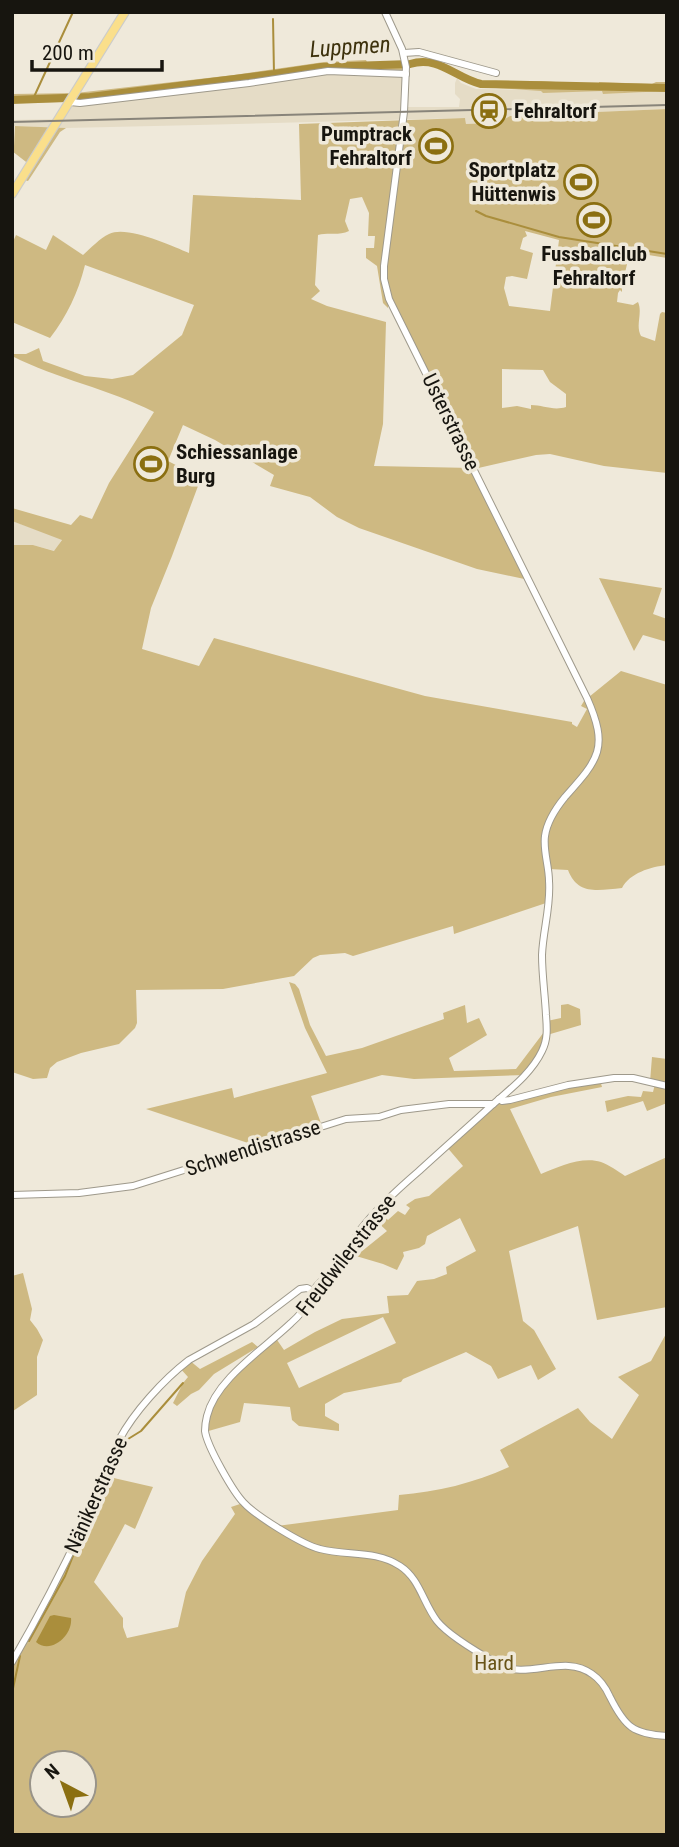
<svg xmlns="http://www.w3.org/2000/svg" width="679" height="1847" font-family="'Roboto Condensed',sans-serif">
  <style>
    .built { fill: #e5dcc6 }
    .green { fill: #ceb982; fill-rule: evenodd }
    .water { fill: #aa8e3c }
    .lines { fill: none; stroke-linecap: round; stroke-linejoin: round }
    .stream { stroke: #aa8e3c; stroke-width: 2 }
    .river { stroke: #aa8e3c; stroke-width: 8 }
    .minor-casing { stroke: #9e998b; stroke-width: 8 }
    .major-casing { stroke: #ccccca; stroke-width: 10 }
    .minor { stroke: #fff; stroke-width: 6 }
    .major { stroke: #fadf8b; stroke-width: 8 }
    .rail { stroke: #88847a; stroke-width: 2 }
    .labels { text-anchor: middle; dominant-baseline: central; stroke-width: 7; stroke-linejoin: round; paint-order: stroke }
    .poi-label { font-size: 21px; font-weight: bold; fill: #17150f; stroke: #efe9da; text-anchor: start }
    .street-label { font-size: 21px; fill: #17150f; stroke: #efe9da }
    .park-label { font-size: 21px; fill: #695417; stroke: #efe9da }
    .water-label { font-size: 23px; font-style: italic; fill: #3d310c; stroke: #efe9da }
  </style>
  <rect width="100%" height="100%" fill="#efe9da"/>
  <!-- built -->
  <g class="built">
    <polygon points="323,72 406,74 405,107 459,107 460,99 455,94 455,83 457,78 461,83 476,89 603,91 603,94 667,91 667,109 573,113 573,115 510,116 498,123 492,124 466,124 465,118 198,125 66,128 12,126 12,120 62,119 73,103"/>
    <polygon points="12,521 62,539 55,551 33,545 12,545"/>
  </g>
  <!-- green -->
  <g class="green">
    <polygon points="366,60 368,64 406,62 406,74 340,71 70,102 12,103 12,94 76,93 234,75 324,62"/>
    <polygon points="541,81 599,85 599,82 652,84 656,82 667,82 667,91 603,94 602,91 543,93 541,91 496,88 496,82"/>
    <path d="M 667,109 L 667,258 L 630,252 L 622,285 L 622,292 L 620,290 L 618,293 L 617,302 L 633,305 L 638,302 C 643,313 635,325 641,336 L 655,341 L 660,314 L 662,312 L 667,313 L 667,473 L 604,466 L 550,454 L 536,455 L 474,469 L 529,580 L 477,569 L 359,528 L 337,517 L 310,497 L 270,486 L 274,475 L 215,440 L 183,425 L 168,461 L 201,478 L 172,556 L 151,608 L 142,649 L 199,666 L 214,638 L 425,696 L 572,722 L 572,724 L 577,727 L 587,709 L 581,706 L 584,701 L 621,671 L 667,685 L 667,865 C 650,867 630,873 622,888 C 599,890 578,896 568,870 L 549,869 L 549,902 L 454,934 L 453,926 L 353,956 L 345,953 L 320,955 L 313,958 L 294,976 L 223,989 L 136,990 L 137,1023 L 135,1028 L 119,1044 L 81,1053 L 57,1062 L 50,1068 L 47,1078 L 33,1079 L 12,1072 L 12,545 L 33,545 L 54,551 L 62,540 L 12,521 L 12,508 L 71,525 L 80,515 L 92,519 L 109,483 L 154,412 C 109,389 57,379 12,356 L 12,354 L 26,354 L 39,348 L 43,361 L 85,376 L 112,379 L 133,375 L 182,335 L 194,305 L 85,265 C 78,293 67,316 50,338 L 12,322 L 12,244 L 16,235 L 46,250 L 53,235 L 83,255 C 91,248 100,238 109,234 C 127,225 172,246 189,253 L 193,195 L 301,200 L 299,124 L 465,118 L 466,124 L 498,123 L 510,116 L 572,115 L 573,113 ZM 362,197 L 369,213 L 368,236 L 375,236 L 374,248 L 366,248 L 366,258 L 377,266 L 383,303 L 388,308 L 388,301 L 473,468 L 374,466 L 383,424 L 386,322 L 327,306 L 311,299 L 320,291 L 315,285 L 318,235 C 329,232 339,236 349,231 L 345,221 L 350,199 ZM 525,231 L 559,240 L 550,311 L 509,306 L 504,288 L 506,277 L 512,276 L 527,279 L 533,253 L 520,249 L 523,238 L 527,236 ZM 502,369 L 543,370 L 550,382 L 566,394 L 566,407 C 553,411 543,405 531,405 L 531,409 L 517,406 L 502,408 Z"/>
    <polygon points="15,126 66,128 60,132 32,175 28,181 24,180 12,199 12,194 30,165 12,151 12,146 14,146"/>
    <polygon points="599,578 662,588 653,614 667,619 667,642 643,635 634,651"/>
    <polygon points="289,982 295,984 299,989 310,1025 326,1056 362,1048 444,1019 443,1013 465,1005 467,1023 479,1018 487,1035 449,1058 454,1071 516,1069 547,1028 547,1021 561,1018 561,1005 568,1004 580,1009 581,1025 547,1035 545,1044 525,1075 414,1079 382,1075 311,1096 322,1126 253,1148 248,1143 146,1109 232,1088 234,1098 327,1073 305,1028"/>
    <polygon points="652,1057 667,1059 667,1103 647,1111 643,1101 607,1112 605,1101 628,1096 641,1097 643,1091 653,1092 655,1084 650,1082"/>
    <path d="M 600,1080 L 602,1087 L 551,1097 L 510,1109 L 541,1174 C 558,1167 582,1156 601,1162 C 609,1165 618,1171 625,1176 L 667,1157 L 667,1307 L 597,1320 L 578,1226 L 509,1251 L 523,1321 L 534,1330 L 556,1369 L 538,1380 L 531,1365 L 498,1379 L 491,1366 L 466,1352 L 403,1379 L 401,1382 L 344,1393 L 325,1404 L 325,1416 L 339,1424 L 339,1431 L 299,1426 L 292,1420 L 290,1407 L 244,1403 L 240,1422 L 205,1432 L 215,1396 L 275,1337 L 284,1350 L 315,1332 L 342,1319 L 389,1313 L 387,1296 L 408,1295 L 417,1281 L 434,1279 L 447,1274 L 446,1267 L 476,1251 L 460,1218 L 427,1236 L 425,1244 L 419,1248 L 403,1252 L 404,1256 L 397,1270 L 383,1264 L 356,1256 L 387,1231 L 372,1217 L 377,1211 L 388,1220 L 398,1211 L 405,1215 L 410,1208 L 406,1205 L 415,1199 L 429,1196 L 463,1166 L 446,1146 L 493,1106 L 505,1101 ZM 383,1317 L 396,1343 L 299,1388 L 287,1363 Z"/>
    <polygon points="23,1273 32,1309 30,1320 37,1329 43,1340 37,1357 37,1395 13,1411 12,1414 12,1276"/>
    <path d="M 667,1332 L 667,1835 L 12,1835 L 12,1651 L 19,1650 L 57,1580 L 105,1476 L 153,1487 L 135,1529 L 125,1524 L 94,1582 L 123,1618 L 123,1627 L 127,1638 L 178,1627 L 186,1592 L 202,1561 L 235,1514 L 231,1507 L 243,1503 L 277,1526 L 398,1510 L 399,1495 C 437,1492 474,1483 509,1467 L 500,1450 L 578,1408 L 590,1422 L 612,1439 L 639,1395 L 618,1377 L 651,1361 ZM 42,1763 L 84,1763 L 84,1805 L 42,1805 Z"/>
    <polygon points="252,1342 258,1347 214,1374 199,1390 191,1394 177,1406 173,1403 183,1383 188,1377 179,1367 189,1360 200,1369"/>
  </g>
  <!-- water -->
  <path class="water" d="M 54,1615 L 71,1618 C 73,1635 51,1655 36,1642 L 50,1616 Z"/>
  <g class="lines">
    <!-- stream -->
    <g class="stream">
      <polyline points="273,19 274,74"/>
      <polyline points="33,99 73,12"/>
      <polyline points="476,211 486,216 559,237 667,254"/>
      <polyline points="120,1444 141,1431 183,1383"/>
      <polyline points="75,1530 95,1488"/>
      <polyline points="29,1641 65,1576 75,1551"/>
      <polyline points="12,1693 20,1656"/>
    </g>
    <!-- river -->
    <path class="river" d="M 12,100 L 90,97 L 274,74 L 321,67 L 410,64 C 439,55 455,78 481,84 L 667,88"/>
    <!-- minor casing -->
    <g class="minor-casing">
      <g id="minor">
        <path d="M 385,12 L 402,49 L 406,67 L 404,112 L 384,266 L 384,279 L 389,299 L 587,698 C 609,748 599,759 565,797 C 556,808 547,821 545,836 C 543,851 549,866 549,881 C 551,906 543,930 542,955 C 542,975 545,995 546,1015 C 547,1028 548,1039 542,1051 C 531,1074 509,1090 491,1106 C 467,1128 443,1149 419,1171 C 398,1189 377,1208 361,1229 C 354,1237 354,1247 348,1256 C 340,1269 325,1275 316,1287 C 311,1293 312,1293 309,1300 C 305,1309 298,1317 291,1323 C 264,1349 216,1379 207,1416 C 206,1420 205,1427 205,1431 C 207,1446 233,1492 244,1503 C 256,1516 303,1545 320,1549 C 347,1556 376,1550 400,1566 C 420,1579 423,1603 437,1621 C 449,1636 482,1655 498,1664 C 527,1681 564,1653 592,1674 C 601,1680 606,1688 610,1697 C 625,1727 633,1734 667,1736"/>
        <polyline points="404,53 419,52 496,73"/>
        <polyline points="70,102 80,103 249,83 328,71 406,74"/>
        <polyline points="499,1099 502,1101 510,1100 568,1085 614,1078 633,1078 667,1086"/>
        <polyline points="12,1195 79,1193 133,1186 346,1119 379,1117 401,1110 449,1104 493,1104"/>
        <path d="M 12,1662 C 38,1617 62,1571 84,1524 C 97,1497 105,1466 119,1440 C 134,1412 163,1380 189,1360 L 254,1324 L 300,1289 L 307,1288 L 313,1291"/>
      </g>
    </g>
    <!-- major casing -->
    <g class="major-casing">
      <polyline id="major" points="12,194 125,12"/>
    </g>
    <!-- minor -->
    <use href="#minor" class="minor"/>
    <!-- major -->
    <use href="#major" class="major"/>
    <!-- rail -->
    <polyline class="rail" points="12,122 667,105"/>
  </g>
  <!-- icons -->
  <defs>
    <g id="station-ring" transform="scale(1.75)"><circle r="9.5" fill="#efe9da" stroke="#8b6f11" stroke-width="1.5"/><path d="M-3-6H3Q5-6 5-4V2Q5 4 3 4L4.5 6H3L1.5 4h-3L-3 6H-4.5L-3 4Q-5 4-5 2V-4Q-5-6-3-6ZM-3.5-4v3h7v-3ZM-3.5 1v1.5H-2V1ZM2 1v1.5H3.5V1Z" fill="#8b6f11"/></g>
    <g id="stadium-ring" transform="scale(1.75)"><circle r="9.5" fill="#efe9da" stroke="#8b6f11" stroke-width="1.5"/><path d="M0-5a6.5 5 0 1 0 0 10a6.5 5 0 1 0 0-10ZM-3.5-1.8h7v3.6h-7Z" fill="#8b6f11"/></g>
  </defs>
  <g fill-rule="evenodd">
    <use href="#station-ring" x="489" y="111"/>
    <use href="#stadium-ring" x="436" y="146"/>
    <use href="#stadium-ring" x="581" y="182"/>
    <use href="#stadium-ring" x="594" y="220"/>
    <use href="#stadium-ring" x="151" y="464"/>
  </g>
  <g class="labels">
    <!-- poi labels -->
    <g class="poi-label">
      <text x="514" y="111">Fehraltorf</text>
      <text x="412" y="134" text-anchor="end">Pumptrack<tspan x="412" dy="24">Fehraltorf</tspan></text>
      <text x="556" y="170" text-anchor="end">Sportplatz<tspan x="556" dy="24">Hüttenwis</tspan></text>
      <text x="594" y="254" text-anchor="middle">Fussballclub<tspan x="594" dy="24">Fehraltorf</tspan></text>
      <text x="176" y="452">Schiessanlage<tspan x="176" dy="24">Burg</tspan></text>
    </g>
    <!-- street labels -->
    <g class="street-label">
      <text transform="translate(451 422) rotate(64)">Usterstrasse</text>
      <text transform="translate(253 1148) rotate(-18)">Schwendistrasse</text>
      <text transform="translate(346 1255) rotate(-52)">Freudwilerstrasse</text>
      <text transform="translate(96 1495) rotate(-66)">Nänikerstrasse</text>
    </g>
    <!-- park labels -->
    <g class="park-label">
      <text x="494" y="1663">Hard</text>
    </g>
    <!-- water labels -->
    <g class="water-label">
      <text transform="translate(350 47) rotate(-4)">Luppmen</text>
    </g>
  </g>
  <!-- border -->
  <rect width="679" height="1847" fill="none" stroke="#17150f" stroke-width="28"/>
  <!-- north arrow -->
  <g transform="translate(63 1784) rotate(319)"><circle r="33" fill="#efe9da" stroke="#999489" stroke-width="2"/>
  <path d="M0-5L12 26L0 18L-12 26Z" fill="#8b6f11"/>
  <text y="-10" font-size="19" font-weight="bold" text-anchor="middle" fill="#17150f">N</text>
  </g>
  <!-- scale -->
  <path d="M32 60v10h130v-10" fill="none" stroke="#17150f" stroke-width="3.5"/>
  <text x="42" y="60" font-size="21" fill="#17150f" stroke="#efe9da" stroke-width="5" paint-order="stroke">200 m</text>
</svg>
